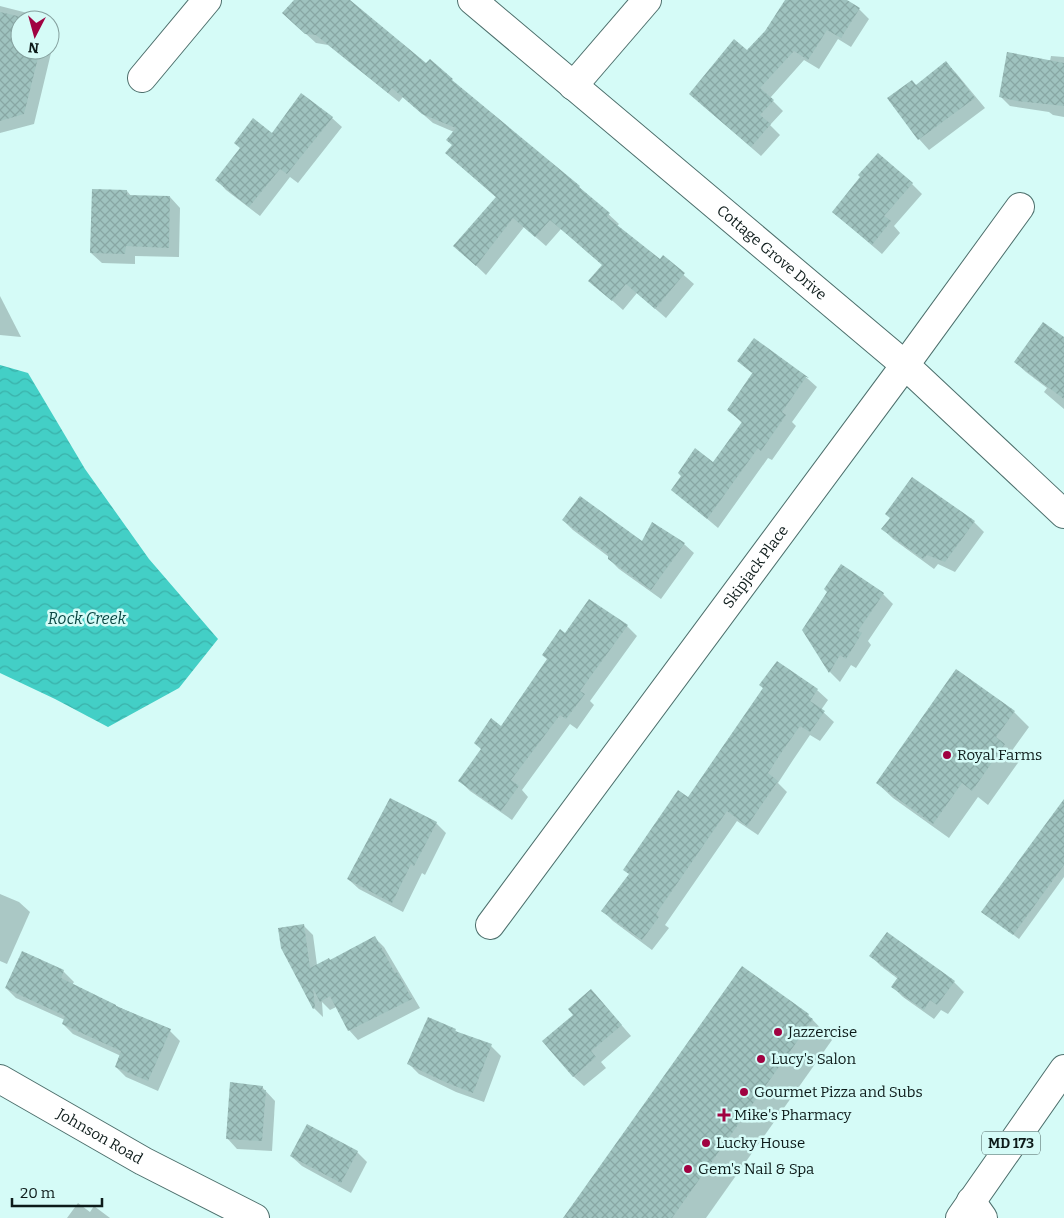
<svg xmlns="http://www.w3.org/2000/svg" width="1064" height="1218" font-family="Bitter,serif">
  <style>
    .water { fill: url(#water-waves) }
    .shadow { fill: #0003 }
    .building { fill: url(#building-cross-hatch) }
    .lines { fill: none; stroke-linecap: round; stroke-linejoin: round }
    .minor-casing { stroke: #4d6f6c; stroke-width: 30 }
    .primary-casing { stroke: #4d6f6c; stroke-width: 30 }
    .minor { stroke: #fff; stroke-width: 28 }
    .primary { stroke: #fff; stroke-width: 28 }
    .poi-dot { fill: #a00241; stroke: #d5fbf7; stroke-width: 2 }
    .labels { text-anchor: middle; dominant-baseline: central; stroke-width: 5; stroke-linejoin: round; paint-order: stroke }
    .shield { fill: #d5fbf7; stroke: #495e5c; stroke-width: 1 }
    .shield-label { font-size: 14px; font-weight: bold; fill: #0d1b1a }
    .street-label { font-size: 15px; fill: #0d1b1a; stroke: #d5fbf7 }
    .poi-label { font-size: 15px; fill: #0d1b1a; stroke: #d5fbf7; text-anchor: start }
    .water-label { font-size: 16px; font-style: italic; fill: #0b4945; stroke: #d5fbf7 }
  </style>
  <defs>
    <pattern id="water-waves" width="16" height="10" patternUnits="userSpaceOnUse" patternTransform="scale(1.25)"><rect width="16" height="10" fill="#43cfc6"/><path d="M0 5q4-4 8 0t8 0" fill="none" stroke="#3ab1aa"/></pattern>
    <pattern id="building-cross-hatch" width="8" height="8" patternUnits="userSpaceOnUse" patternTransform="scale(1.25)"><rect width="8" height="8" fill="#9fc3bf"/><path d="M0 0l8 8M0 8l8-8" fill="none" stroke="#88a7a4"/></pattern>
  </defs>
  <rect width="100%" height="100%" fill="#d5fbf7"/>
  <!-- water -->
  <polygon class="water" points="0,365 28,373 85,469 149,559 218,639 179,688 108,727 55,699 0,673"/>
  <!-- shadow -->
  <g class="shadow">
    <polygon points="296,0 335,0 426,65 430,61 462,90 579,187 619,224 617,226 660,261 663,257 694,284 666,318 637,293 623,310 590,281 603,265 587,252 561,229 546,246 524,227 486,275 465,255 497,198 446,153 453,146 454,132 433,123 403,97 399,102 328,45 316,43 294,23"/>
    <polygon points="787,0 845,0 859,9 869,19 851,47 838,39 819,69 804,60 770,98 783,111 770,125 780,135 761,156 701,104 766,32"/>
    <polygon points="0,6 47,18 49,20 20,20 20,50 50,50 50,21 57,28 34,124 0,133"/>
    <polygon points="1051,56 1064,57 1064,117 1053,115 1049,112 1010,106 1000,96 1050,61"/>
    <polygon points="946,63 956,73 985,108 929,150 919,139 889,99 916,86"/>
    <polygon points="332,118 342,127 298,183 290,177 260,216 226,190 217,180 272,135"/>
    <polygon points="912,184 922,194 894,226 900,233 882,254 833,212"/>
    <polygon points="127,191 132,197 170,197 180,208 179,257 135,256 135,264 102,263 91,253"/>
    <polygon points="0,296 21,337 0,335"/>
    <polygon points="1064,339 1064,409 1044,392 1047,388 1026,372 1015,362"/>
    <polygon points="754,340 808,379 817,387 792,422 796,426 772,460 768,458 718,528 673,490 714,464 742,423 728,409 753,374 738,361"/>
    <polygon points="563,520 642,543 684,544 694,553 661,599 619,569 609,559 609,557 573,530"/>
    <polygon points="974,522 984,532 955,572 938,564 934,569 893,539 883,529"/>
    <polygon points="883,594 893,604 868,641 871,645 856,668 851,665 840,682 830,672 804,630"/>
    <polygon points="627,626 637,636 590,701 594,705 577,729 570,724 522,790 528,797 512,820 470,791 460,781 501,728 565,634"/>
    <polygon points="777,662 817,690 828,700 821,710 834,722 820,741 810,735 793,760 778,783 787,792 758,835 737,821 665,925 669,928 652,950 613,921 603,911 688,799 764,689"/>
    <polygon points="1014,712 1029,727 1011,752 1020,760 988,805 978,797 949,838 893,798 877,783"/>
    <polygon points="1064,801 1064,877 1019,939 983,912"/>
    <polygon points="436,823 446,833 425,875 422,873 403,912 359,889 348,879"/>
    <polygon points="0,894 19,902 30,912 7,964 0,961"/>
    <polygon points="304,926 313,935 317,965 331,961 374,937 384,947 420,1008 358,1040 349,1030 336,1007 330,1010 322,1002 323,1017 314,1008"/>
    <polygon points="871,956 954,982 964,992 948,1014 941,1010 934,1019 903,997 893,987 898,979 881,966"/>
    <polygon points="63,971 74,982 72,985 170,1031 180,1041 158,1091 126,1077 116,1067 121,1056 73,1034 63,1024 65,1020 16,998 6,988"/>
    <polygon points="591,990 631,1036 601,1062 606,1068 584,1086 573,1076 575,1015"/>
    <polygon points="808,1015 832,1040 706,1218 575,1218"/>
    <polygon points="455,1030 458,1033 491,1046 501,1056 484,1102 456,1092 419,1074 409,1064"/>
    <polygon points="262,1087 275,1101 272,1151 237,1149 227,1138"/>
    <polygon points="357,1152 367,1162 351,1193 302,1166 291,1156"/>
    <polygon points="78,1203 90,1212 94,1206 110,1218 67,1218"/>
  </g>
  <!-- building -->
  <g class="building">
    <polygon points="294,0 350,0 426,63 430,59 453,79 452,80 580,186 579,187 610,213 607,217 660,259 663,255 685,273 655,309 626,284 612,301 588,281 602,265 576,242 550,220 535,237 513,218 476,266 453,246 496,197 445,153 452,145 446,140 456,128 422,114 392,88 388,93 316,35 305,34 282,13"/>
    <polygon points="785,0 847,0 860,8 841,38 827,30 808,60 794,51 760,88 774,100 760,115 771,124 751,147 689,94 734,39 747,50 765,31"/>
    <polygon points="0,12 35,20 20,20 20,50 40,50 24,114 0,121"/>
    <polygon points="1007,52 1064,63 1064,106 1017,101 999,97"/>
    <polygon points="946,61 975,98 918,140 887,98 912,80 916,85"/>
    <polygon points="301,93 333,117 287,174 280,169 249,207 215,180 240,148 234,143 253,118 272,133"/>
    <polygon points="878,153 913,183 884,216 891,221 872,245 832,212 860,177 858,175"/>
    <polygon points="92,189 127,190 127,195 170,196 169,248 126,246 125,254 90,253"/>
    <polygon points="1043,322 1064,337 1064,399 1014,362"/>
    <polygon points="754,338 809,378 806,377 782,412 786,415 761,451 758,448 707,519 671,490 681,476 678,473 695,448 713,462 742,422 727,410 753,372 751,372 737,361"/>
    <polygon points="912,477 975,521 945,562 927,555 923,559 881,529 890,518 885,514"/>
    <polygon points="580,496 642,541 652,522 685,543 651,590 608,559 608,554 562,520"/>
    <polygon points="841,564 884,593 858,631 862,633 846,659 840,655 829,673 802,630 827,592 824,589"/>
    <polygon points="589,599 628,625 580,691 585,694 566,719 560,715 511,780 519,786 501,811 458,781 481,749 474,743 491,718 501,726 547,659 542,655 560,629 565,633"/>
    <polygon points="777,661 818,689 810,701 825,711 810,732 800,726 783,750 768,773 778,781 747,826 727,811 656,914 659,917 642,940 601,911 629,874 623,870 678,790 688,797 763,688 759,685"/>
    <polygon points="956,669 1015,711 996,737 1005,744 972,791 962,783 933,824 876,783"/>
    <polygon points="390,798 437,822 414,866 411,864 392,903 347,879"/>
    <polygon points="1064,799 1064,865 1013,935 981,912"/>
    <polygon points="304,924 310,968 329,958 330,960 375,936 395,973 397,972 412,999 348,1031 330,996 320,1002 313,988 315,1008 313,1009 281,948 278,928"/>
    <polygon points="887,932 955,981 937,1005 930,1000 924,1010 891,987 898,977 869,956"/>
    <polygon points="22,951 64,970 61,978 116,1005 116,1006 171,1029 148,1081 115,1067 121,1051 62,1024 65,1016 5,988"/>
    <polygon points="742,966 809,1014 808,1016 813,1019 725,1143 672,1218 563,1218"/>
    <polygon points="591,989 622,1025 591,1051 596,1057 573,1077 542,1041 573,1015 568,1009"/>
    <polygon points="428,1017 456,1029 455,1031 492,1044 473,1093 445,1082 407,1064"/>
    <polygon points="230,1082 263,1086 262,1090 266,1090 262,1141 226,1139"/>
    <polygon points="307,1124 358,1151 341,1183 290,1156"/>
  </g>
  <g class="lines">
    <!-- minor casing -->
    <g class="minor-casing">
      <g id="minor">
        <path id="s1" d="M 472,0 L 905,365 L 1064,514"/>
        <polyline points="142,78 207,0"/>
        <polyline points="573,86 647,0"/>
        <path id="s2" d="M 490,925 L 905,365 L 1020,207"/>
        <path id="s3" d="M 0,1079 L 143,1161 L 255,1218"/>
        <polyline points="971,1201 983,1218"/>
      </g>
    </g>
    <!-- primary casing -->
    <g class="primary-casing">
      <polyline id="primary" points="960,1218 1064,1069"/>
    </g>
    <!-- minor -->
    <use href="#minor" class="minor"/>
    <!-- primary -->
    <use href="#primary" class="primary"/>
  </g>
  <!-- markers -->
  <g class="poi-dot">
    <circle cx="947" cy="755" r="5"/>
    <circle cx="778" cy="1032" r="5"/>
    <circle cx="761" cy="1059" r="5"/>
    <circle cx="744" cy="1092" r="5"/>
    <path d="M721.5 1107.5h5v5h5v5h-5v5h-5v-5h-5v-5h5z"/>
    <circle cx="706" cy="1143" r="5"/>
    <circle cx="688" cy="1169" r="5"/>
  </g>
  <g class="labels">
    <!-- shield labels -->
    <rect class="shield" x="982" y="1131.5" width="58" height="23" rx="4"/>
    <g class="shield-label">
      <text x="1011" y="1143">MD 173</text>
    </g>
    <!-- street labels -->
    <g class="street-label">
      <text stroke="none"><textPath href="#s1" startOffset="392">Cottage Grove Drive</textPath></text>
      <text stroke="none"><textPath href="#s2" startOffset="446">Skipjack Place</textPath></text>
      <text stroke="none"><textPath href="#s3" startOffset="115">Johnson Road</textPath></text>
    </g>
    <!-- poi labels -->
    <g class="poi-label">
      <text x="957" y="755">Royal Farms</text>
      <text x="788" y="1032">Jazzercise</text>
      <text x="771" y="1059">Lucy's Salon</text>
      <text x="754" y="1092">Gourmet Pizza and Subs</text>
      <text x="734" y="1115">Mike's Pharmacy</text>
      <text x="716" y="1143">Lucky House</text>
      <text x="698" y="1169">Gem's Nail &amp; Spa</text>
    </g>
    <!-- water labels -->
    <g class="water-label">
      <text x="87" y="618">Rock Creek</text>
    </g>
  </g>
  <!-- north arrow -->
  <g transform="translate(35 35) rotate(186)"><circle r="24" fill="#d5fbf7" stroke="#85a19f"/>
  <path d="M0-4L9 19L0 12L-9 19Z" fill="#a00241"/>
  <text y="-8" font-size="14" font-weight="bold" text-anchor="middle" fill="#0d1b1a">N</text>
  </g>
  <!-- scale -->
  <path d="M12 1198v8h90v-8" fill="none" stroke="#0d1b1a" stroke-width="2.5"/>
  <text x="20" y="1198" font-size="15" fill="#0d1b1a" stroke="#d5fbf7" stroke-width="4" paint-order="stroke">20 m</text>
</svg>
